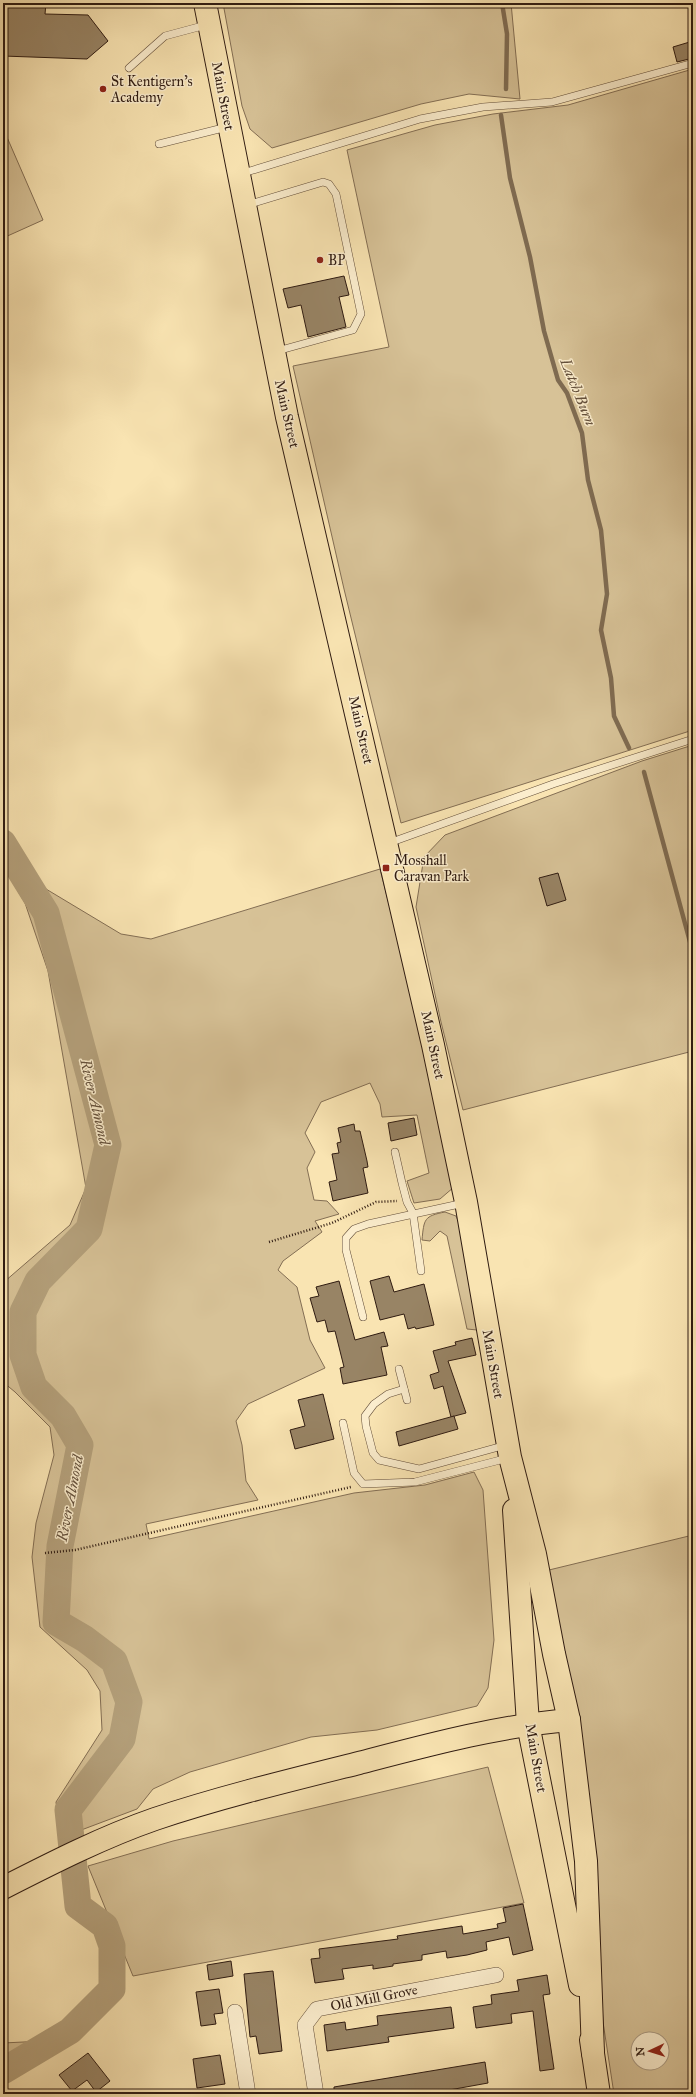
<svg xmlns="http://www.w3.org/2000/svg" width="696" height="2097" font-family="'IM FELL Great Primer',serif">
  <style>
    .green { fill: #d7c297; stroke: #836e54; fill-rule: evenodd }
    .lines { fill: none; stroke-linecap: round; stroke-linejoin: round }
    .stream { stroke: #7f6b51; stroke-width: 4.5 }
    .river { stroke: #b4a07b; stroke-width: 27 }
    .building { fill: #988465; stroke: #2f1b11 }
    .service-casing { stroke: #624d39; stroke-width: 8 }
    .minor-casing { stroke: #624d39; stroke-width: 16 }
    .primary-casing { stroke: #2f1b11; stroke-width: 24 }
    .path { stroke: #2f1b11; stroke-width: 2.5; stroke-dasharray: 1 2; stroke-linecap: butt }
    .service { stroke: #fbedcd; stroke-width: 7 }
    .minor { stroke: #fbedcd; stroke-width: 15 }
    .primary { stroke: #f9e4b2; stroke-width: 22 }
    .poi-dot { fill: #8f2418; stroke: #fbedcd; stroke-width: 1.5 }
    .labels { text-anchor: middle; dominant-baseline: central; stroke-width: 3; stroke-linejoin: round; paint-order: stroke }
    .poi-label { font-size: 14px; fill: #2f1b11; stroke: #fbedcd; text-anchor: start }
    .street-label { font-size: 14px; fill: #2f1b11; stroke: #fbedcd }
    .water-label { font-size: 15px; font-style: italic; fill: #64503b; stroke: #fbedcd }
  </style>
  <rect width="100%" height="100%" fill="#f9e4b2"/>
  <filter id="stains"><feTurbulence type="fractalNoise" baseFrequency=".005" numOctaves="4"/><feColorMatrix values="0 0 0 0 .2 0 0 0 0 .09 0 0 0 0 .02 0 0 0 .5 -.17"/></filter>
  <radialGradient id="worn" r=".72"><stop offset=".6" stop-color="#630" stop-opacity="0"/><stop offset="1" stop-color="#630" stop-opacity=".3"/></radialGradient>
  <!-- green -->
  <g class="green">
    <polygon points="223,3 511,3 520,99 469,94 421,104 272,148 250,129 242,106"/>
    <polygon points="693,69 693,730 401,823 344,589 293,366 389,347 347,150 435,125 493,114 568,105"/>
    <polygon points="3,128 43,220 3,238"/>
    <polygon points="693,745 693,1051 463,1110 441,1022 416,907 424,857 445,835 642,761"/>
    <polygon points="3,830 46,889 121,934 151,939 380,869 435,1085 454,1187 440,1199 414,1203 407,1181 429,1173 417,1115 382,1117 380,1104 370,1083 321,1102 305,1133 315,1152 307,1168 314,1200 327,1201 339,1214 315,1221 322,1232 283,1261 278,1270 297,1287 310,1340 325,1368 248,1404 236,1421 242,1445 246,1481 258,1500 146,1524 149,1539 354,1493 425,1485 474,1472 483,1490 494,1640 488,1688 477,1706 377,1730 311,1737 190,1772 153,1789 137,1809 60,1838 56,1802 102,1730 100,1691 87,1670 40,1627 32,1557 36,1523 54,1455 50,1427 15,1392 3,1382 3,1286 4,1282 70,1225 86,1188 48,971 25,903 3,866"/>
    <path d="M 445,1212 L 456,1216 L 462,1230 L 477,1330 L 467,1329 L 447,1236 L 440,1231 L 430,1241 L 422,1240 C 424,1219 424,1216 445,1212 Z"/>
    <path d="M 693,1535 L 693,2094 L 614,2094 L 603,2022 L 594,1887 L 549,1570 ZM 638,2039 L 662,2039 L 662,2063 L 638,2063 Z"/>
    <polygon points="488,1767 524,1903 133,1976 88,1866 173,1841"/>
    <polygon points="44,2041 3,2070 3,2043"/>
  </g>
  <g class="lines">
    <!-- stream -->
    <g class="stream">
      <polyline points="502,3 507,34 506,89"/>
      <polyline points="501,115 510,178 530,257 544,331 558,380 567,393 582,433 588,480 601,530 607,594 601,630 611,678 614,716 629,748"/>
      <polyline points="644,772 693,953"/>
    </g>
    <!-- river -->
    <polyline class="river" points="3,843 46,913 108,1145 89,1229 38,1281 23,1312 23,1355 34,1387 63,1416 80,1445 60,1546 56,1622 85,1639 114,1661 129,1702 122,1739 68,1810 78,1906 105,1926 112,1946 112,1989 70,2031 3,2071"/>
  </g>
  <!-- building -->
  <g class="building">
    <polygon points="4,3 46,3 45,14 88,15 108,41 87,59 3,56"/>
    <polygon points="693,41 693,58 677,62 673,47"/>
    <polygon points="344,276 349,295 339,297 346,327 308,337 301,305 288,308 283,289"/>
    <polygon points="558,873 566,900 547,906 539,878"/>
    <polygon points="414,1118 417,1135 391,1141 388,1123"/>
    <polygon points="354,1124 355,1131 360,1131 367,1161 368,1167 363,1168 368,1193 333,1201 329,1182 337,1180 332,1154 339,1153 337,1143 341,1142 338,1128"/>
    <polygon points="389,1276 394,1292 424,1284 434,1325 416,1329 415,1327 408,1329 404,1314 380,1320 370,1281"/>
    <polygon points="339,1281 355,1340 384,1332 388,1346 381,1347 387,1375 343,1384 340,1368 344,1367 335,1331 328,1332 325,1320 317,1322 310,1298 319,1296 316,1287"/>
    <polygon points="472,1338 476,1355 448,1361 466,1413 451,1417 443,1386 434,1389 430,1375 439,1372 433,1351 456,1345 455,1342"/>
    <polygon points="323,1394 334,1439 295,1449 290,1430 305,1426 298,1400"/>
    <polygon points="454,1416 458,1429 399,1446 396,1432"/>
    <polygon points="523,1904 533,1950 513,1955 509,1937 486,1942 487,1950 467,1955 447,1958 446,1951 422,1955 422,1960 393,1964 393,1966 373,1969 373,1965 342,1969 344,1979 315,1983 311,1959 320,1958 319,1949 398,1939 397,1936 462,1926 463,1934 498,1928 497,1924 506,1922 503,1908"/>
    <polygon points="231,1961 233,1976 209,1980 207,1965"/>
    <polygon points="273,1971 282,2051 259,2054 256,2036 250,2037 244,1974"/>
    <polygon points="547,1975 550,1994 543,1995 554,2069 540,2071 533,2011 511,2014 512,2023 476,2028 473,2007 492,2004 491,1995 519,1991 517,1980"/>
    <polygon points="219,1989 223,2013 214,2014 216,2024 201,2026 196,1992"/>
    <polygon points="451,2007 454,2028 388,2037 389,2042 327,2051 324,2025 345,2022 346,2030 378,2025 377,2016"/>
    <polygon points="88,2053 110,2081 96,2092 87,2080 72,2091 59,2075"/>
    <polygon points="220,2055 225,2084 197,2088 193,2059"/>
    <polygon points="485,2062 488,2083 427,2094 334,2094 334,2087"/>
  </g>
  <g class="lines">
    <!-- service casing -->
    <g class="service-casing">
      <g id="service">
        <polyline points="129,68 165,36 206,25"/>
        <polyline points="159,144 227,127"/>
        <polyline points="240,174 420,119 483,107 552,102 693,63"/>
        <polyline points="247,205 323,182 329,184 336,194 361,314 353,330 277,351"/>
        <polyline points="389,843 553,784 693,739"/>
        <polyline points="395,1152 402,1183 407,1202 413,1213 421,1271"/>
        <polyline points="363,1317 346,1250 346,1238 354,1229 368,1224 464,1203"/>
        <polyline points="399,1369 407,1400"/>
        <polyline points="404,1389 388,1394 374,1404 365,1416 366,1426 373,1453 379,1460 419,1469 506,1445"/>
        <polyline points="343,1423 354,1473 363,1484 415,1482 508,1458"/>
      </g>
    </g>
    <!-- minor casing -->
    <g class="minor-casing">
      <g id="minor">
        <polyline points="235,2012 248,2094"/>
        <polyline points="316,2094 305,2025 317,2009 496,1975"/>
      </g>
    </g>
    <!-- primary casing -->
    <g class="primary-casing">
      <g id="primary">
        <polyline points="205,3 287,417 433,1045 466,1202 510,1457 535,1554 554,1654 569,1720 586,1861 593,2053"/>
        <polyline points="514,1510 528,1724 580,1985"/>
        <path d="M 3,1888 C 52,1863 103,1837 155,1819 C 221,1797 291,1780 359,1763 C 428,1745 498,1726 569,1720"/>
        <polyline points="591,2040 599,2094"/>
      </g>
    </g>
    <!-- path -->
    <g class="path">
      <polyline points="269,1242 332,1223 376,1202 397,1201"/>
      <polyline points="45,1553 75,1550 351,1487"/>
    </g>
    <!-- service -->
    <use href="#service" class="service"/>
    <!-- minor -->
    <use href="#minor" class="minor"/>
    <!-- primary -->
    <use href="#primary" class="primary"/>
  </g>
  <!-- markers -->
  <g class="poi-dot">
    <circle cx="103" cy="89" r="4"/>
    <circle cx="320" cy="260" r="4"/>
    <rect x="382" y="864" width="8" height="8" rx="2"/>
  </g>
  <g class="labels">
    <!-- poi labels -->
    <g class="poi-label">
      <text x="111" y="81">St Kentigern's<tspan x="111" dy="16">Academy</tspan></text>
      <text x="328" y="260">BP</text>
      <text x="394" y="860">Mosshall<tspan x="394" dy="16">Caravan Park</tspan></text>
    </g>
    <!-- street labels -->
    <g class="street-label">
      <text transform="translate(223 96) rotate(79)">Main Street</text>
      <text transform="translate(287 414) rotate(77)">Main Street</text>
      <text transform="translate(361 730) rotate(77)">Main Street</text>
      <text transform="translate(433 1045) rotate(78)">Main Street</text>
      <text transform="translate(493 1364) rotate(80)">Main Street</text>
      <text transform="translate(536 1758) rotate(80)">Main Street</text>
      <text transform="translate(374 1998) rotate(-11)">Old Mill Grove</text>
    </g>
    <!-- water labels -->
    <g class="water-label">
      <text transform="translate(578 392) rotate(68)">Latch Burn</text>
      <text transform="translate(95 1102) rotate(77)">River Almond</text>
      <text transform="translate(70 1498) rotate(-79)">River Almond</text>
    </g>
  </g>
  <!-- margin -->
  <rect width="696" height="2097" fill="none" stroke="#f9e4b2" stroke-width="16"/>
  <rect x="4" y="4" width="688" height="2089" fill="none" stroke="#2f1b11" stroke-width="2"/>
  <rect x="8" y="8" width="680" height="2081" fill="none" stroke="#2f1b11"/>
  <!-- north arrow -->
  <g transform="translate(650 2051) rotate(266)"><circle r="19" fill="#fbedcd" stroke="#a99982"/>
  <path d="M0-3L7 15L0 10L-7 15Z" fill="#8f2418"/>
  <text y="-6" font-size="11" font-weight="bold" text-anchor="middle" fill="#2f1b11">N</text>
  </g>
  <rect width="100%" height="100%" filter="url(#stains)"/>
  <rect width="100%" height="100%" fill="url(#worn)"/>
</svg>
